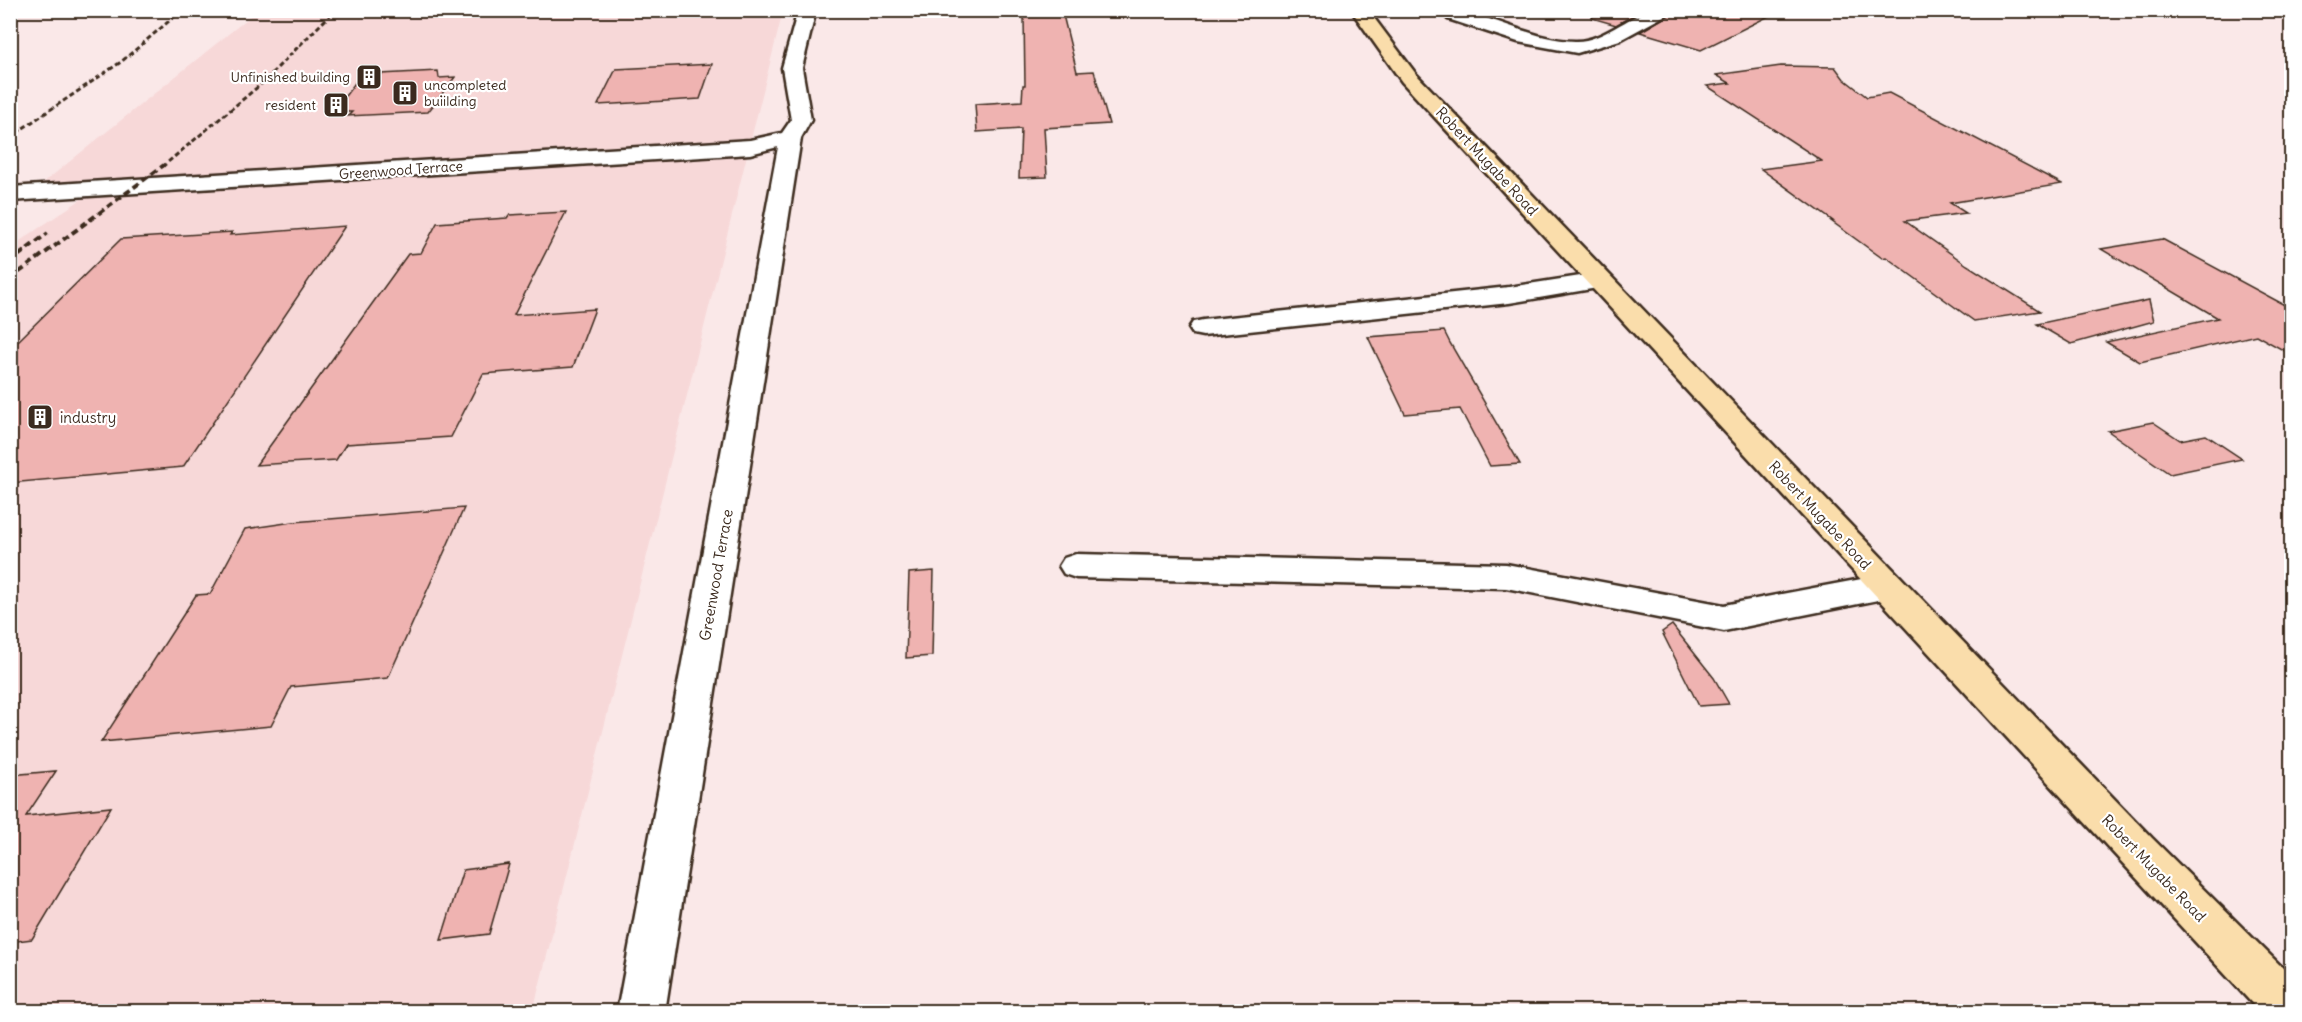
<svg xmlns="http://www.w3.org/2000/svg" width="2302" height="1022" font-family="Delius,sans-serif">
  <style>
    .built { fill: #f7d8d8 }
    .building { fill: #efb3b1; stroke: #3b2a1e; stroke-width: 1.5 }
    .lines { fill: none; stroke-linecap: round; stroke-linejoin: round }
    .minor-casing { stroke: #3b2a1e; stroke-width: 5 }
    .major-casing { stroke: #3b2a1e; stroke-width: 5 }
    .minor { fill: #fff; fill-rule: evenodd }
    .major { fill: #faddab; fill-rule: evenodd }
    .rail-far1 { stroke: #3b2a1e; stroke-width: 3; stroke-dasharray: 5 3; stroke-linecap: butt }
    .rail { stroke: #3b2a1e; stroke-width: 4; stroke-dasharray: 7 4; stroke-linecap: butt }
    .labels { text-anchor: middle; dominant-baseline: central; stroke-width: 4.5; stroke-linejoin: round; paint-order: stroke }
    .far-poi-label { font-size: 14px; fill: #3b2a1e; stroke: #fff; text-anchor: end }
    .far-street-label { font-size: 14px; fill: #3b2a1e; stroke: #fff }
    .street-label { font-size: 15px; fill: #3b2a1e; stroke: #fff }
    .poi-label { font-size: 15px; fill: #3b2a1e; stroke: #fff; text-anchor: start }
  </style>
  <rect width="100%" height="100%" fill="#fae8e8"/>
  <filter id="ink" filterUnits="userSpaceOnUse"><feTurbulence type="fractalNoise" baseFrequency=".0167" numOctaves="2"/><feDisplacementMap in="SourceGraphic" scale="12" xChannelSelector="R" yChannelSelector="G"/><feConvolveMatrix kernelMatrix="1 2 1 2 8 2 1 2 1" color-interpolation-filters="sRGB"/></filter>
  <g filter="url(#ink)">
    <!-- built -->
    <polygon class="built" points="257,11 783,11 533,1011 11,1012 11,247 108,181 43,183"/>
    <!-- building -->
    <g class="building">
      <polygon points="1593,10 1643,10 1616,25 1592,18"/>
      <polygon points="1677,10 1781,10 1701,50 1640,32"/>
      <polygon points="1063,15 1077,72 1094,71 1109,124 1044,128 1047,177 1019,178 1021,129 977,132 975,104 1022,101 1023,85 1025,85 1024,17"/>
      <polygon points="712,64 700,99 598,105 616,69"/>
      <polygon points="1781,66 1835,67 1844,79 1867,97 1889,93 2062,184 1950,203 1966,213 1905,221 1967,265 2040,311 1974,321 1886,257 1882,258 1831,221 1833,221 1761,169 1822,161 1707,86 1730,83 1716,75"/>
      <polygon points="438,71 439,78 455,77 428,112 348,116 352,112 333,112 361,75"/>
      <polygon points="566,212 514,315 595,309 573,367 483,374 451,437 346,444 336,460 256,465 408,254 421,253 437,223 507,218 509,215"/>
      <polygon points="345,226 183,467 10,483 10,349 121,239 232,232 230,235"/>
      <polygon points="2162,239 2292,309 2292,355 2256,335 2140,362 2106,342 2218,318 2101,249"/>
      <polygon points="2149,300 2154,321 2071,344 2037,324"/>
      <polygon points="1444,331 1450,343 1520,464 1490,466 1460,409 1405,414 1368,337"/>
      <polygon points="2153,422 2180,440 2206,435 2242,459 2170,474 2108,431"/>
      <polygon points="464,508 388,678 291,687 271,726 101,742 196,595 210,594 245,529 293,522"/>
      <polygon points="934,571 932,656 906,658 909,573"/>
      <polygon points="1672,625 1714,678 1729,704 1699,706 1662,632"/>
      <polygon points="56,771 26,816 111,807 32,939 10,942 10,775"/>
      <polygon points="509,864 489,934 441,940 463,870"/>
    </g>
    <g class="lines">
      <!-- minor casing -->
      <g class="minor-casing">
        <g id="minor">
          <polygon points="798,10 816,10 802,68 811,120 801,138 665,1012 617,1012 778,147 750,154 10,201 10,187 750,140 782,133 791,120 782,68"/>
          <path d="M 1440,10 C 1486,10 1528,40 1575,41 C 1602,42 1627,16 1652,10 C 1659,9 1668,10 1675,10 L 1620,40 L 1577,53 L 1518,42 L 1448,19 Z"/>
          <polygon points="1600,273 1609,276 1613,281 1609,286 1509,303 1203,336 1193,334 1189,328 1193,322 1203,320 1509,287"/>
          <polygon points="1076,554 1506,564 1724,605 1888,574 1900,577 1906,586 1900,595 1888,598 1724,631 1506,588 1076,578 1064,574 1059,566 1064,558"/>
        </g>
      </g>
      <!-- major casing -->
      <g class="major-casing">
        <polygon id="major" points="1351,10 1368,10 1416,74 2152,838 2292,977 2292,1012 2260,1012 1402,82"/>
      </g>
      <!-- minor -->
      <use href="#minor" class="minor"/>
      <!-- major -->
      <use href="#major" class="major"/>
      <!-- rail-far1 -->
      <g class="rail-far1">
        <polyline points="10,137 121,62 182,10"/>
        <polyline points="162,167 260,85 335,10"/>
      </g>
      <!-- rail -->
      <g class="rail">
        <polyline points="10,262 48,233"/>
        <polyline points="10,279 164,165"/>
      </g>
    </g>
  </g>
  <!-- icons -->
  <defs>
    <g id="building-square" transform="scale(1.35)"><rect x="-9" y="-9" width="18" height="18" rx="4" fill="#3b2a1e" stroke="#fff"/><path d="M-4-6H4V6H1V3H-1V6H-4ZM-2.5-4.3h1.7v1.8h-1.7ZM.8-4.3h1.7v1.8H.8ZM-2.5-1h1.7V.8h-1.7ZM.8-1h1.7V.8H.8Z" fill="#fff"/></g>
  </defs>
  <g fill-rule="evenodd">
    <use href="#building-square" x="369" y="77"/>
    <use href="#building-square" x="405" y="93"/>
    <use href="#building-square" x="336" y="105"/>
    <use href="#building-square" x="40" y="417"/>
  </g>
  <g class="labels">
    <!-- far-poi labels -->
    <g class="far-poi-label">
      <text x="350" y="77">Unfinished building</text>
      <text x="424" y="85" text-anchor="start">uncompleted<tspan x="424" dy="16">buiilding</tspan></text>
      <text x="316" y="105">resident</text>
    </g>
    <!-- far-street labels -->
    <g class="far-street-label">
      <text transform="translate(401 170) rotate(-4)">Greenwood Terrace</text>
    </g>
    <!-- street labels -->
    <g class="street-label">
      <text transform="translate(1487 161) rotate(47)">Robert Mugabe Road</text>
      <text transform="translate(1820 515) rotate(47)">Robert Mugabe Road</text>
      <text transform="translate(716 575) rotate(-80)">Greenwood Terrace</text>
      <text transform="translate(2154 868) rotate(46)">Robert Mugabe Road</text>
    </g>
    <!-- poi labels -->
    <g class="poi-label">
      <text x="60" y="417">industry</text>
    </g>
  </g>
  <!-- margin -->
  <rect width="2302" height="1022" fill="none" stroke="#fff" stroke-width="36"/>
  <rect x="18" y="18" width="2266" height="986" fill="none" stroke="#3b2a1e" stroke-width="2" filter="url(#ink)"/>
</svg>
